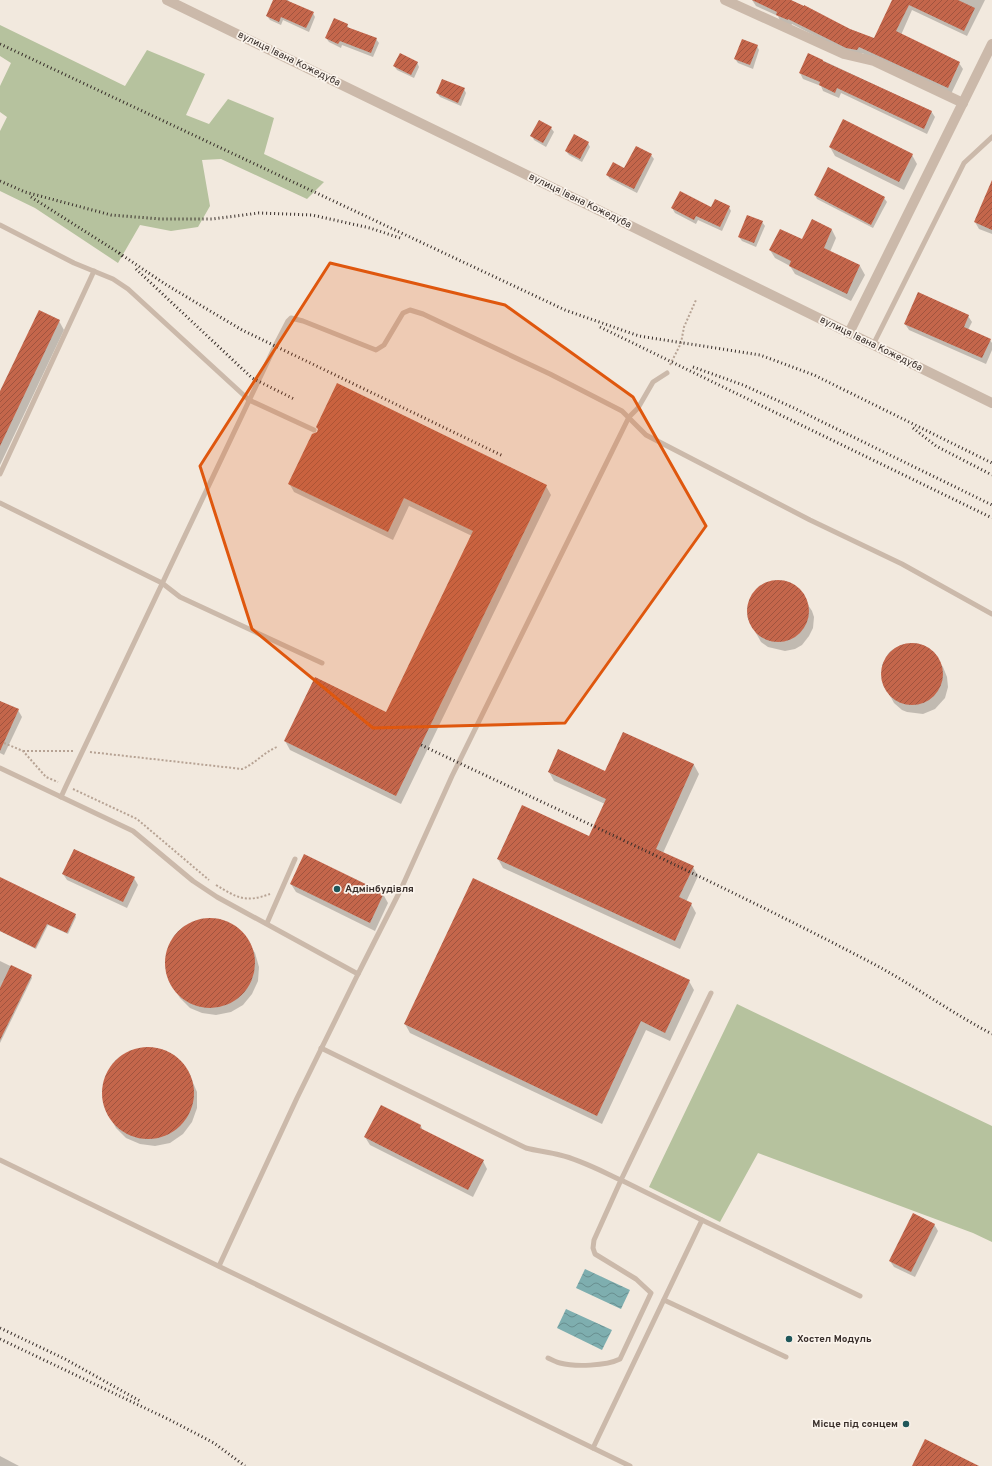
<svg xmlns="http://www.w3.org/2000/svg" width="992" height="1466" font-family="Overpass,sans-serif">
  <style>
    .grass { fill: #b6c29e }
    .water { fill: url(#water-waves) }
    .shadow { fill: #0003 }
    .building { fill: url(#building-hatch) }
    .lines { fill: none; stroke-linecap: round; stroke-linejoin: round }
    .path { stroke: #b7a394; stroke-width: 2; stroke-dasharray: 2 2; stroke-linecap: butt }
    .service { stroke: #cbb9aa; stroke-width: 5 }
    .minor { stroke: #cbb9aa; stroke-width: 10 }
    .tertiary { stroke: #cbb9aa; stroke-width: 10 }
    .rail { stroke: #382e2a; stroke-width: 3; stroke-dasharray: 1 3; stroke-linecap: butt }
    .marked { fill: #df570e; fill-opacity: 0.2; stroke: #df570e; stroke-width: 3; stroke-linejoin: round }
    .poi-dot { fill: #1f575a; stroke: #faf3eb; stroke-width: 1.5 }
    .labels { text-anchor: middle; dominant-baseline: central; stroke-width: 3.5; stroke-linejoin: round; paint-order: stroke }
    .street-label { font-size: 10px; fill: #382e2a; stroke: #faf3eb }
    .poi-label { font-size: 10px; font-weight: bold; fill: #382e2a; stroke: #faf3eb; text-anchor: start }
  </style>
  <defs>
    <pattern id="water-waves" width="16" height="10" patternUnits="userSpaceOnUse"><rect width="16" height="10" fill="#7eaeaf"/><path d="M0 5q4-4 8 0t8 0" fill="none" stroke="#688e8f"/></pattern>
    <pattern id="building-hatch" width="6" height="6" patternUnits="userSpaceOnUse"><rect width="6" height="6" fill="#c4664b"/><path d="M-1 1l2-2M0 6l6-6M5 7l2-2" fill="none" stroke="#a0543f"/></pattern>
  </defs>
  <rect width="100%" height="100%" fill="#f2e9de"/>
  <!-- grass -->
  <g class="grass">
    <polygon points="0,25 125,86 147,50 205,74 186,115 209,124 228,99 274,118 264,154 324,182 307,199 221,159 202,160 210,206 198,227 171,231 140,225 118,263 35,208 0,191 0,131 7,117 0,112 0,86 11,63 0,56"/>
    <polygon points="737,1004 992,1126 992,1242 973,1233 758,1153 720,1222 649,1187"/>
  </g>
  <!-- water -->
  <g class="water">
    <polygon points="585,1269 630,1290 621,1309 576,1288"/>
    <polygon points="566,1309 612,1330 602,1350 557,1328"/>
  </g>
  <!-- shadow -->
  <g class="shadow">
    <polygon points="274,0 288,0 290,3 313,13 315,17 309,32 283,20 281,25 270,20 267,16"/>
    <polygon points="752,0 788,0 850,29 874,39 893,0 985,0 967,36 912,10 901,35 959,63 963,69 951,94 862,53 860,56 850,54 792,24 791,26 780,21 778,16 756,6"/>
    <polygon points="347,25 349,28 376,39 379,43 373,57 342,45 341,48 329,42 326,38"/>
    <polygon points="757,46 759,50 753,69 738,63 735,59"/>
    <polygon points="809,54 931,111 935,117 927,134 841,93 839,98 823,91 821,86 803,79 800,73"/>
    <polygon points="417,62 419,67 414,78 397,70 394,66"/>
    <polygon points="464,89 466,93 461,106 440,97 437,93"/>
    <polygon points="551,128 554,132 546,147 534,140 532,136"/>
    <polygon points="588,143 590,147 582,162 569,155 566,151"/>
    <polygon points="830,147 912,155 917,164 904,190 835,156"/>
    <polygon points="651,155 654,159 637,193 610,179 607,175 625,169"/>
    <polygon points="992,182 992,234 979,229 975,222"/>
    <polygon points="815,195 884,198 887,202 873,228 817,199"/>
    <polygon points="729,207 731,211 722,231 698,220 696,224 675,213 672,208 711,209"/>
    <polygon points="812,221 832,230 836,238 830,252 860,266 865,275 851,301 795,274 790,266 775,258 770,250 803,240"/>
    <polygon points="762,222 765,226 756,247 742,241 739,237"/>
    <polygon points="968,316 972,322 968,330 990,340 992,343 992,350 986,364 909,330 905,324"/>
    <polygon points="59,321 64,330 0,465 0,393"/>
    <polygon points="319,430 546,486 551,495 401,804 290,750 285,741 386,713 472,536 409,506 393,540 294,492 289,483 318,433"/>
    <polygon points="773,581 788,582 797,588 812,611 814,617 813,628 809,636 802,645 795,649 785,651 768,647 761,642 748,619 747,609 750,598 759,586"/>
    <polygon points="915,643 924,646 933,652 943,667 947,677 948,687 945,698 935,709 923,714 907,712 902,710 894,703 882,681 882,665 888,654 892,650 901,645"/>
    <polygon points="0,702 18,710 22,717 4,755 0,753"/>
    <polygon points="624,733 694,765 699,774 663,853 693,867 698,876 686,902 691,904 696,913 680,949 503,868 498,859 590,837 605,804 554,781 549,772 606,772"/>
    <polygon points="63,874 134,878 138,885 127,908 67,880"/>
    <polygon points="0,878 75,915 76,917 68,934 48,925 36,949 0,931"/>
    <polygon points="291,884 383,894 388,903 375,931 296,892"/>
    <polygon points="205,919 218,920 232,925 243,933 255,953 259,967 258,981 252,994 243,1005 231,1012 216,1015 202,1013 190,1008 180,998 169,980 166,967 167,953 172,941 181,930 192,923"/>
    <polygon points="0,961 31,976 32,978 0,1043"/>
    <polygon points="689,981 694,990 670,1041 646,1030 602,1124 410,1033 405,1024"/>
    <polygon points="150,1048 164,1051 178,1059 188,1071 197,1092 197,1108 192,1122 183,1134 170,1143 155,1146 140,1144 126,1138 116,1128 105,1108 103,1093 105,1079 112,1066 122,1056 136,1050"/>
    <polygon points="381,1106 421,1126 423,1131 483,1161 487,1169 473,1197 370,1145 365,1137"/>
    <polygon points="934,1224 938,1231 915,1277 894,1267 890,1261"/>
    <polygon points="0,1456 19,1466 0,1466"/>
  </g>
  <!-- building -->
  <g class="building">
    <polygon points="273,0 286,0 314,12 306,28 281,17 279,22 266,16"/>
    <polygon points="752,0 791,0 804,6 804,5 850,29 874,38 892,0 958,0 975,8 964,31 909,5 896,31 960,62 948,88 859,47 857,50 846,48 788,19 788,20 776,15 777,12"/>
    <polygon points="334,18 348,24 347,27 377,38 371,53 340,41 338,44 325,38"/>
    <polygon points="742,39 758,45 750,65 734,59"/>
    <polygon points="400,53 418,62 411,75 393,66"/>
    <polygon points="808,53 823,60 823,61 932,111 924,129 837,88 835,93 819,85 820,82 799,73"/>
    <polygon points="442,79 465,88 458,103 436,93"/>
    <polygon points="843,119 913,154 899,182 829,147"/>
    <polygon points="539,120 552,127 543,143 530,136"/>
    <polygon points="574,134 589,142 580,159 565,151"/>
    <polygon points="636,146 652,154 634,189 606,175 613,162 624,168"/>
    <polygon points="828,167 885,197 871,225 814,195"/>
    <polygon points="992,180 992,230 974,222"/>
    <polygon points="680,191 711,207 715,199 730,206 720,227 696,216 694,220 671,208"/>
    <polygon points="747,215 763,221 754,243 738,237"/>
    <polygon points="812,219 832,229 824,248 860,265 847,294 789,266 791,261 769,250 780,229 802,239"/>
    <polygon points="918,292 969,315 964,327 991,339 982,358 904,324"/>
    <polygon points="39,310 60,320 0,446 0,391"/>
    <polygon points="337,383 547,485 396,796 284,741 315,677 386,712 473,531 404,498 388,532 288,484 312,434 317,432 318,429 316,427"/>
    <circle cx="778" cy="611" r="31"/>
    <circle cx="912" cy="674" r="31"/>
    <polygon points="0,701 19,709 0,751"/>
    <polygon points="623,732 694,764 656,849 694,866 679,897 692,903 675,941 497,859 522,805 589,836 606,799 548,772 558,749 605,771"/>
    <polygon points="74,849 135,877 123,902 62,874"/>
    <polygon points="304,854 384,893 370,923 290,884"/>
    <polygon points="0,877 76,914 67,933 47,924 35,948 0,931"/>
    <polygon points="473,878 690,980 665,1033 641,1021 597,1116 404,1024"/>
    <circle cx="210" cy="963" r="45"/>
    <polygon points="11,965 32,975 0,1040 0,988"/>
    <circle cx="148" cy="1093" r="46"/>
    <polygon points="381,1105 421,1125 420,1128 484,1160 468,1190 364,1137"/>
    <polygon points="913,1213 935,1224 911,1272 889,1261"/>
    <polygon points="925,1439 979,1466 912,1466"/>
  </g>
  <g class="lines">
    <!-- path -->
    <g class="path">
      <polyline points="670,365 681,343 684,327 696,300"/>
      <polyline points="4,743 23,751 46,777 58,782"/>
      <polyline points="23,751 74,751"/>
      <path d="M 90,752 L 242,769 C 255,764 264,752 277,747"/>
      <polyline points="73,789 137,819 209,880"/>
      <path d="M 216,885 C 238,898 245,903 270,894"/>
    </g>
    <!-- service -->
    <g class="service">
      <polyline points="0,225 74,263 113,279 128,289 249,400 314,430"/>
      <polyline points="873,345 964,163 992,137"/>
      <polyline points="0,474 94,271"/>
      <polyline points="0,503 162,583 180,597 322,663"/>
      <polyline points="0,768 133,831 193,881 217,897 358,974 297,1098 219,1266"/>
      <polyline points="61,797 66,786 275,346 288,321 291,318 303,321 376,350 384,345 403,313 410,310 423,314 550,374 622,411 646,435 810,520 902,564 992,614"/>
      <polyline points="267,923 295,859"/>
      <polyline points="358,974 401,889 452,776 629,417 638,408 653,382 667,373"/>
      <path d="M 321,1048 L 526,1148 C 537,1151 549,1152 560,1155 C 581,1160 601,1171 621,1180 L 594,1240 L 593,1248 L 595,1254 L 636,1279 L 651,1293 L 620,1359 C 606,1366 575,1367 560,1363 C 556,1362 552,1360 548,1358"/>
      <polyline points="0,1160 630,1466"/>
      <polyline points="702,1220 621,1180 711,993"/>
      <polyline points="664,1300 786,1357"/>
      <polyline points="593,1448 702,1220 860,1296"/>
    </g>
    <!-- minor -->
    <g class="minor">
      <polyline points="725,0 844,54 874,61 963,103"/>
      <polyline points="849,333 992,44"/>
    </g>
    <!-- tertiary -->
    <polyline class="tertiary" points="167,0 486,155 992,403"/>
    <!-- rail -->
    <g class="rail">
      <polyline points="0,44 565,310 639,336 760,355 814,375 992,463"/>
      <polyline points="0,181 25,192 111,215 161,219 212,219 259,213 312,215 370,228 400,238"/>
      <polyline points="31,197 119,253 123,257"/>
      <polyline points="119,253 165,284 242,330 503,456"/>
      <polyline points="136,269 252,378 294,399"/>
      <polyline points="600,327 992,518"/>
      <polyline points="693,367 743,385 794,408 992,505"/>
      <polyline points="913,428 936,446 992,475"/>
      <path d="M 421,745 C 571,816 723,885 870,962 C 912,984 950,1012 992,1034"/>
      <polyline points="0,1328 65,1359 140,1401"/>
      <polyline points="0,1339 170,1420 214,1443 245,1466"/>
    </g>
  </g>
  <!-- marked area -->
  <path class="marked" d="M 330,263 L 505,305 L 633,397 L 706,526 L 565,723 L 373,728 L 252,629 L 200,466 Z"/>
  <!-- markers -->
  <g class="poi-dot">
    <circle cx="337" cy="889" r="4"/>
    <circle cx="789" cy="1339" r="4"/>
    <circle cx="906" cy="1424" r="4"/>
  </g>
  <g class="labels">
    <!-- street labels -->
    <g class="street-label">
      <text transform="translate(289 59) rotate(26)">вулиця Івана Кожедуба</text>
      <text transform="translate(580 201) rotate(26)">вулиця Івана Кожедуба</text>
      <text transform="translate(871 344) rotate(26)">вулиця Івана Кожедуба</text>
    </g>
    <!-- poi labels -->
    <g class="poi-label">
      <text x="345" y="889">Адмінбудівля</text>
      <text x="797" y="1339">Хостел Модуль</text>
      <text x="898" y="1424" text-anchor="end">Місце під сонцем</text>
    </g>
  </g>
</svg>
